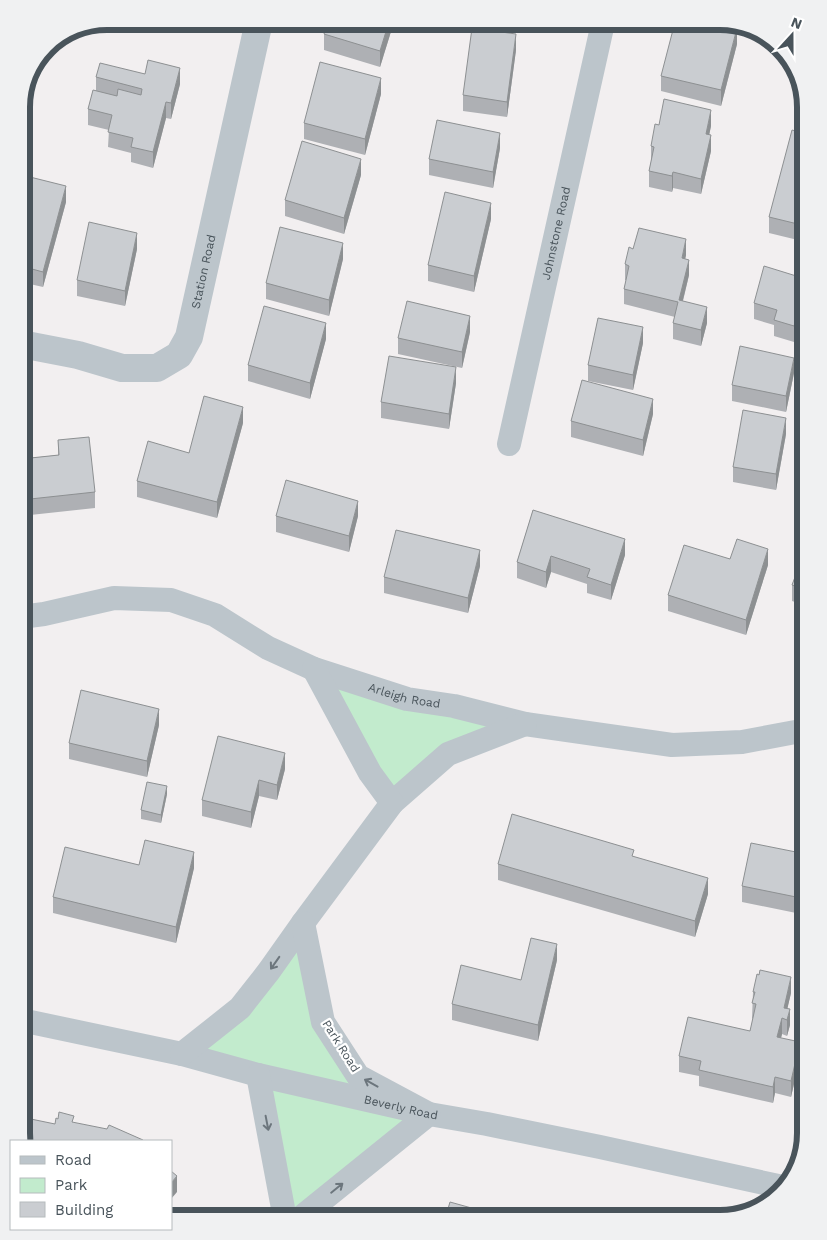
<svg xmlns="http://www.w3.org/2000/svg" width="827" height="1240" font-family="'Work Sans',sans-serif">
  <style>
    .green { fill: #c2ebcd }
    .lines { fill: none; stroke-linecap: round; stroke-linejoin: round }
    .minor { stroke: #bcc5cb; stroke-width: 24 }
    .tertiary { stroke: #bcc5cb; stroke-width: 28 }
    .wall { fill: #aeb0b4 }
    .shaded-wall { fill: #8d9092 }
    .building { fill: #cacdd1; stroke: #8d9092 }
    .oneway { stroke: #6c767d }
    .labels { text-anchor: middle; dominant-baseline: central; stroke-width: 4.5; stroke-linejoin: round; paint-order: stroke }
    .street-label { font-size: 12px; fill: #49545b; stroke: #fff }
    .rim { fill: none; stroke: #49545b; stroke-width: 6 }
  </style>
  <rect width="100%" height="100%" fill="#f2eff0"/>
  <!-- green -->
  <g class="green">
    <polygon points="314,669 525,724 448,754 392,803"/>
    <polygon points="303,923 323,1022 358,1076 429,1114 285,1219 258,1075 182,1054"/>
  </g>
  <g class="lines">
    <!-- minor -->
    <g class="minor">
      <path id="s1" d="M 509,444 L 603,23"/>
      <path id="s2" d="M 21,617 L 44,614 L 114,598 L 171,600 L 215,615 L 268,648 L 314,669 L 407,699 L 454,706 L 525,724 L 672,745 L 742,742 L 806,730"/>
      <polyline points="392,803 448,754 525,724"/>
      <path id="s3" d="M 21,1020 L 182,1054 L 258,1075 L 429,1114 L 487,1124 L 600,1147 L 783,1187"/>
      <polyline points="182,1054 240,1008 269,971 303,923 392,803 370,773 314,669"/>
      <polyline points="258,1075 285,1219"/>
      <polyline points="299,1219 429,1114 358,1076 323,1022 303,923"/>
    </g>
    <!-- tertiary -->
    <path class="tertiary" id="s4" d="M 21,344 L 78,355 L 122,368 L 157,368 L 179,355 L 189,337 L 258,26"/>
  </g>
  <!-- wall -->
  <g class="wall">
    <polygon points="327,25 393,25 380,67 324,50 324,34"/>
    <polygon points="737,44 721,106 661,91 661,76"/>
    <polygon points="516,50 507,117 463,111 463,95"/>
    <polygon points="96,77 180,84 171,119 166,118 153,168 131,162 131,153 108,147 109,130 88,125 88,109 96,90"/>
    <polygon points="31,81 31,91 29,99 29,112 25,133 21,132 21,101"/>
    <polygon points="381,94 365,155 304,139 304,123"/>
    <polygon points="711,126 709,135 711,151 701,194 673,188 672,192 649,187 649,171 651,162 651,146"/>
    <polygon points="806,134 806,242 769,233 769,217"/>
    <polygon points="500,148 493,188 429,175 429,159"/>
    <polygon points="361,175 344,234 285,216 285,200"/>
    <polygon points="66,202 43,287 21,282 21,209"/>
    <polygon points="491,219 474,292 428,281 428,265"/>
    <polygon points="137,249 125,306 77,296 77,280"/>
    <polygon points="633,249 686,255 685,259 689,275 683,301 707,323 701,346 673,339 673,323 675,317 624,304 624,289 626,280 625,280 625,264"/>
    <polygon points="343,259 329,316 266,299 266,283"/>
    <polygon points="806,279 806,303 794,342 774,336 774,325 754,319 754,303"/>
    <polygon points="470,332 462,368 398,354 398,338"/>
    <polygon points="326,339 310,399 248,381 248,365"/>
    <polygon points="643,343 633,390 588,381 588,365"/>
    <polygon points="794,373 786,412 732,401 732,385"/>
    <polygon points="456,383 449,429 381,418 381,402"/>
    <polygon points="653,414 643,456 571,437 571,421"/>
    <polygon points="243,423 217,518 137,497 137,481"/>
    <polygon points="786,434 776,490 733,482 733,467"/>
    <polygon points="58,440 95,492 95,508 21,516 21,459 58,455"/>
    <polygon points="533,510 625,555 611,600 587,593 587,584 551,572 546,588 517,578 517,562"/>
    <polygon points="276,516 358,516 349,552 276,532"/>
    <polygon points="806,548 806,606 792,601 792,585"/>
    <polygon points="730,559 768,565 746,635 668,611 668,595"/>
    <polygon points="480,566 468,613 384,593 384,577"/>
    <polygon points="159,725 147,777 69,759 69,743"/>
    <polygon points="285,769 277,800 259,796 251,828 202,816 202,800"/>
    <polygon points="167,794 161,823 141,819 141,810"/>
    <polygon points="806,854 806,915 742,902 742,886"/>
    <polygon points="634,857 708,894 695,937 498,880 498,864"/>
    <polygon points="139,865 194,868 176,943 53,913 53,897"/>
    <polygon points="557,960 538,1041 452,1020 452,1004 521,980"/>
    <polygon points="753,992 791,993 787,1009 790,1025 787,1036 782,1034 781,1038 800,1058 791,1097 775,1093 773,1103 699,1086 699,1076 679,1072 679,1056 750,1031 753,1019 752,1018"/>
  </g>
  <!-- shaded-wall -->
  <g class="shaded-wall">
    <polygon points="388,25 393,25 380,67 380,51"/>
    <polygon points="737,28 737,44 721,106 721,90"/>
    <polygon points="516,34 516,50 507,117 507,102"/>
    <polygon points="180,68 180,84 171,119 171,103"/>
    <polygon points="381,78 381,94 365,155 365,139"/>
    <polygon points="31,81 31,91 29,99 29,112 25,133 25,117 26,95 28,86"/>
    <polygon points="166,102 166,118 153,168 153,152"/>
    <polygon points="711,110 711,126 706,150 706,134"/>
    <polygon points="500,133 500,148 493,188 493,172"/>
    <polygon points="711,135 711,151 701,194 701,179"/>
    <polygon points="361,159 361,175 344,234 344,218"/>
    <polygon points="673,172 673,188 672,192 672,176"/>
    <polygon points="66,186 66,202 43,287 43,272"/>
    <polygon points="491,203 491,219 474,292 474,276"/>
    <polygon points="137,233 137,249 125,306 125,291"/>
    <polygon points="686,239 686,255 682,274 682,258"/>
    <polygon points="343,243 343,259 329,316 329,300"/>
    <polygon points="689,260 689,275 679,316 679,300"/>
    <polygon points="806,287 806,303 794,342 794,326"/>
    <polygon points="707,307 707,323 701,346 701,330"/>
    <polygon points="470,316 470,332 462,368 462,352"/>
    <polygon points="326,323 326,339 310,399 310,383"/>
    <polygon points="643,327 643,343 633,390 633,375"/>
    <polygon points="794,358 794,373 786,412 786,396"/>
    <polygon points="456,367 456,383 449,429 449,414"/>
    <polygon points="653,399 653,414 643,456 643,440"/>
    <polygon points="243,407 243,423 217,518 217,502"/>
    <polygon points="786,418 786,434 776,490 776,474"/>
    <polygon points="358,501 358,516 349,552 349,536"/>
    <polygon points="625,539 625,555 611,600 611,585"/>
    <polygon points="768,549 768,565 746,635 746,620"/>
    <polygon points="480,550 480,566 468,613 468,598"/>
    <polygon points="551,556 551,572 546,588 546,572"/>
    <polygon points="24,688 24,704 21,711 21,695"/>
    <polygon points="159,709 159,725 147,777 147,761"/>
    <polygon points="285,753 285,769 277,800 277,785"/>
    <polygon points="259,780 259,796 251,828 251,812"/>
    <polygon points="167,786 167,794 161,823 161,815"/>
    <polygon points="194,852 194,868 176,943 176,927"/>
    <polygon points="708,878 708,894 695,937 695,921"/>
    <polygon points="557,944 557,960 538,1041 538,1025"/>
    <polygon points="791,977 791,993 785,1019 784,1008"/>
    <polygon points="790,1009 790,1025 787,1036 787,1020"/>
    <polygon points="782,1018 782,1034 777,1053 777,1037"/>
    <polygon points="800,1042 800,1058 791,1097 791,1081"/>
    <polygon points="775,1077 775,1093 773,1103 773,1087"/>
    <polygon points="177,1176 177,1192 171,1199 171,1183"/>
  </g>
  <!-- building -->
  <g class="building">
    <polygon points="675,22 711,22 737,28 721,90 661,76"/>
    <polygon points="327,25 388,25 380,51 324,34"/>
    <polygon points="472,28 516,34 507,102 463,95"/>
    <polygon points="148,60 180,68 171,103 166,102 153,152 131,147 133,138 108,132 112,115 88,109 93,90 117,96 118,89 141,95 142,89 96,77 100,63 145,74"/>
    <polygon points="320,62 381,78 365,139 304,123"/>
    <polygon points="28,86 26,95 29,96 25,117 21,116 21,101"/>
    <polygon points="664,99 711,110 706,134 711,135 701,179 673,172 672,176 649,171 654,147 651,146 655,124 659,125"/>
    <polygon points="437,120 500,133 493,172 429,159"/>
    <polygon points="792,130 806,134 806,226 769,217"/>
    <polygon points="302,141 361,159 344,218 285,200"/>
    <polygon points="30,177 66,186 43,272 21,266 21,209"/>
    <polygon points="445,192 491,203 474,276 428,265"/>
    <polygon points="89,222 137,233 125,291 77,280"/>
    <polygon points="280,227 343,243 329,300 266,283"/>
    <polygon points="639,228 686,239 682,258 689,260 679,300 707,307 701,330 673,323 678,302 624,289 629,266 625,264 629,247 633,249"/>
    <polygon points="764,266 806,279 806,287 794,326 774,320 777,310 754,303"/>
    <polygon points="407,301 470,316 462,352 398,338"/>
    <polygon points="264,306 326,323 310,383 248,365"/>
    <polygon points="598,318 643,327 633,375 588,365"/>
    <polygon points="740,346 794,358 786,396 732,385"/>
    <polygon points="389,356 456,367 449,414 381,402"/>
    <polygon points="582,380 653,399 643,440 571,421"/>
    <polygon points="204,396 243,407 217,502 137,481 148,441 189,453"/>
    <polygon points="743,410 786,418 776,474 733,467"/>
    <polygon points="89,437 95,492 21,500 21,459 59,455 58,440"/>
    <polygon points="286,480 358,501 349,536 276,516"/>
    <polygon points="533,510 625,539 611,585 587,577 590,569 551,556 546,572 517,562"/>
    <polygon points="396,530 480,550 468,598 384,577"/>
    <polygon points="737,539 768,549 746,620 668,595 684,545 730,559"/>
    <polygon points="806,548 806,590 792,585"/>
    <polygon points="21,687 24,688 21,695"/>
    <polygon points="81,690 159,709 147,761 69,743"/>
    <polygon points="218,736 285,753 277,785 259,780 251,812 202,800"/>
    <polygon points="147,782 167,786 161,815 141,810"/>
    <polygon points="512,814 634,850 632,856 708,878 695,921 498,864"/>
    <polygon points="145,840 194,852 176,927 53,897 65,847 139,865"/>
    <polygon points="751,843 806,854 806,899 742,886"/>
    <polygon points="531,938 557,944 538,1025 452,1004 461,965 521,980"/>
    <polygon points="760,970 791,977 784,1008 790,1009 787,1020 782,1018 777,1037 800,1042 791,1081 775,1077 773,1087 699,1070 701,1061 679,1056 688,1017 750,1031 756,1004 752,1003 755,992 753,992 757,974 759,975"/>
    <polygon points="59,1112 74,1116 72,1122 107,1129 109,1125 143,1140 143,1141 23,1141 22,1137 26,1118 55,1124 56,1118 58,1119"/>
    <polygon points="171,1171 177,1176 171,1183"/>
    <polygon points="450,1202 511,1219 445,1219"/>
    <polygon points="654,1216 663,1219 653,1219"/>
  </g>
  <!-- one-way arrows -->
  <defs><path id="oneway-shaft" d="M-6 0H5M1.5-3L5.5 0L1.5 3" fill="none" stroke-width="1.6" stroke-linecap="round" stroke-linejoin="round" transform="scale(1.25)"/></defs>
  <g class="oneway">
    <use href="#oneway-shaft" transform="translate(275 963) rotate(125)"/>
    <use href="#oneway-shaft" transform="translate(371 1083) rotate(-151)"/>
    <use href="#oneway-shaft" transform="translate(267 1123) rotate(79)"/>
    <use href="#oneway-shaft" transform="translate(337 1188) rotate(-39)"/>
  </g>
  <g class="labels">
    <!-- street labels -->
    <g class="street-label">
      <text stroke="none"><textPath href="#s1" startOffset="216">Johnstone Road</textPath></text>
      <text stroke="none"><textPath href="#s4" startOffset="252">Station Road</textPath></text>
      <text stroke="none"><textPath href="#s2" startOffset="406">Arleigh Road</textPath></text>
      <text transform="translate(341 1046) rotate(58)">Park Road</text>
      <text stroke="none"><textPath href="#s3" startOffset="390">Beverly Road</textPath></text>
    </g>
  </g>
  <!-- crop -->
  <path d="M0 0H827V1240H0ZM107 30H720A77 77 0 0 1 797 107V1133A77 77 0 0 1 720 1210H107A77 77 0 0 1 30 1133V107A77 77 0 0 1 107 30Z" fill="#f0f1f2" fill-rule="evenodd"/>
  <path class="rim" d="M107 30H720A77 77 0 0 1 797 107V1133A77 77 0 0 1 720 1210H107A77 77 0 0 1 30 1133V107A77 77 0 0 1 107 30Z"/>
  <!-- legend -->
  <rect x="10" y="1140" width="162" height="90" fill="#ffffff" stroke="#b6bbbd"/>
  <rect x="20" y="1156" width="25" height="8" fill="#bcc5cb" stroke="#b6bbbd"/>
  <text x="55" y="1165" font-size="15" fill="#49545b">Road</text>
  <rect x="20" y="1178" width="25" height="15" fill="#c2ebcd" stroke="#b6bbbd"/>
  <text x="55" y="1190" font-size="15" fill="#49545b">Park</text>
  <rect x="20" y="1202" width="25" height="15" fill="#cacdd1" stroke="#b6bbbd"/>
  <text x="55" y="1215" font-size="15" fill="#49545b">Building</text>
  <!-- north arrow -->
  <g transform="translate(792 35) rotate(21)" stroke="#ffffff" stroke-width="4" paint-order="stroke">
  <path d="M0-4L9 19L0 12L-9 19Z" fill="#49545b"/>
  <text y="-8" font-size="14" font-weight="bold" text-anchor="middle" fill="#49545b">N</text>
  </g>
</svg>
